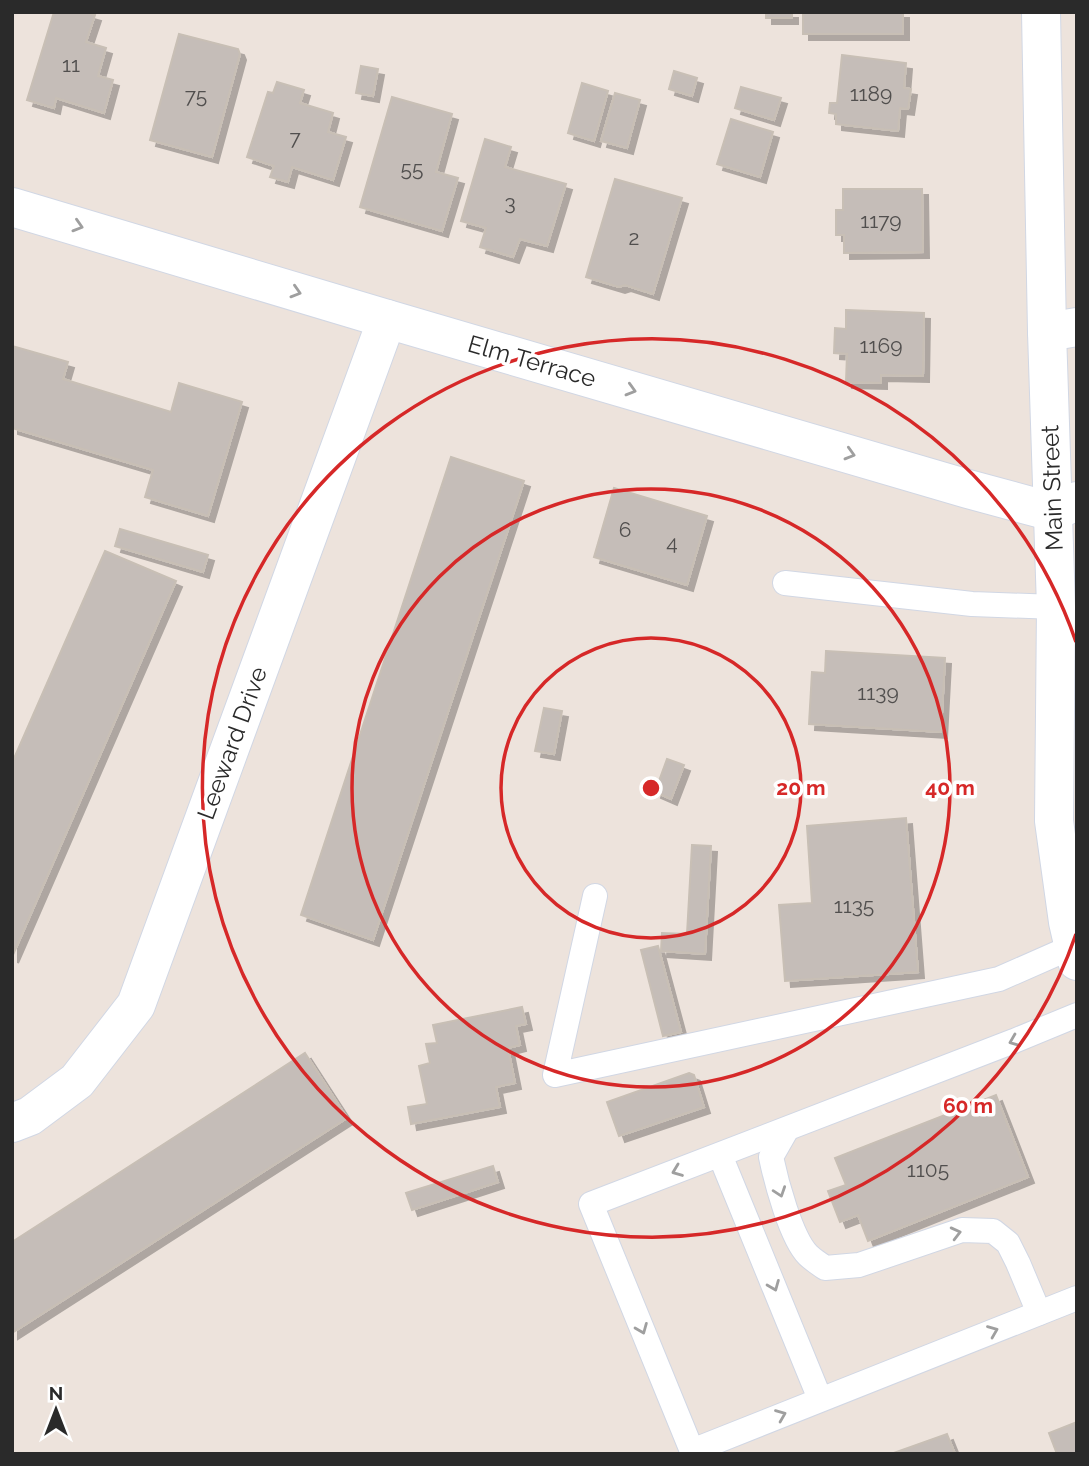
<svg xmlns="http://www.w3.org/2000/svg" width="1089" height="1466" font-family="Raleway,sans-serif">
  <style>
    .building { fill: #c5bdb8; stroke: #c8bfb5; stroke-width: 2; filter: url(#shadow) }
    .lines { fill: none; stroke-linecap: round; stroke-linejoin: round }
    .service-casing { stroke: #d1d7e4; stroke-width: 26 }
    .minor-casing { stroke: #d1d7e4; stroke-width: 40 }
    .tertiary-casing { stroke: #d1d7e4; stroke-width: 40 }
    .secondary-casing { stroke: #d1d7e4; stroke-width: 40 }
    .service { stroke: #fff; stroke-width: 24 }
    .minor { stroke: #fff; stroke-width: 38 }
    .tertiary { stroke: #fff; stroke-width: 38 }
    .secondary { stroke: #fff; stroke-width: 38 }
    .oneway { stroke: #9f9f9f }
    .ring { fill: none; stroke: #d62828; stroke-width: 3.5 }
    .labels { text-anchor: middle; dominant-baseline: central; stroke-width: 7; stroke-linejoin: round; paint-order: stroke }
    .number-label { font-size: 21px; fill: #514f4e }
    .street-label { font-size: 24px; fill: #2a2a2a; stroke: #fff }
    .centre { fill: #d62828; stroke: #fff; stroke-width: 3.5 }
    .ring-label { font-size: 21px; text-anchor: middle; font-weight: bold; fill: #d62828; stroke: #fff; stroke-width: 7; stroke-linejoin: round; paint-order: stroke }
  </style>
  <defs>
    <filter id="shadow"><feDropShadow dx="6" dy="6" stdDeviation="0" flood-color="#0004"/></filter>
  </defs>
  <rect width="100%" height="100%" fill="#ede3dc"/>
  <!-- building -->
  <g class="building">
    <polygon points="54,12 84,12 95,15 86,42 106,48 98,76 113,80 104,113 56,98 54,108 27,100"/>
    <rect x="766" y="12" width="26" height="6"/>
    <rect x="803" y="12" width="100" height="22"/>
    <polygon points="179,34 238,49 240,54 212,157 150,140"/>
    <polygon points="842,55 906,63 904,88 911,89 908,109 900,108 898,131 836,124 836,114 829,113 830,103 837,103"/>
    <polygon points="361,66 378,69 373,96 356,93"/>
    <polygon points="674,71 697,78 692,96 669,89"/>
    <polygon points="277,82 304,90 300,103 333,113 328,132 346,137 333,180 292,167 288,182 270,177 274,166 247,157 268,92 273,93"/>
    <polygon points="582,83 608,91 594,141 568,133"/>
    <polygon points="741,87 781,98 774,120 735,108"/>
    <polygon points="615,93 640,100 627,148 601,141"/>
    <polygon points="392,97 452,114 436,172 458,178 442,231 360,207"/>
    <polygon points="731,119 773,132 760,177 717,164"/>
    <polygon points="485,139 511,147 505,167 566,184 547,246 520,239 513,257 480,247 486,228 461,221"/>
    <polygon points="615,179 682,198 653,294 625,285 619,287 586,277"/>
    <polygon points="843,189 922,189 923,252 844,253 844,235 836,235 836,210 843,210"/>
    <polygon points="846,310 924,313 923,376 881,375 881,383 846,382 847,354 834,353 835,328 846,329"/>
    <polygon points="12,346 68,362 63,379 171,412 179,383 242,402 208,516 145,497 153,470 12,428"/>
    <polygon points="451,457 524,481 373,940 301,915"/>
    <polygon points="614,488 707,516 687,585 594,557"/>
    <polygon points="120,529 208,555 203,572 115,546"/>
    <polygon points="105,551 176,581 12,957 12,763"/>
    <polygon points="826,651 945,658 941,732 809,724 812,672 825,673"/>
    <polygon points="544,708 562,711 554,754 535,751"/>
    <polygon points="667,759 684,765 671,799 655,792"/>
    <polygon points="906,818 918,972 785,981 779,905 812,903 807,826"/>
    <polygon points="692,845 711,846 705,954 661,951 662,933 687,934"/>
    <polygon points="658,946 681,1032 663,1036 641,950"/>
    <polygon points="522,1007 526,1024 516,1026 520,1045 508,1048 515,1083 496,1087 500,1107 411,1124 408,1107 427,1104 419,1066 430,1063 426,1044 437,1043 433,1025"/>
    <polygon points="305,1053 347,1118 12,1333 12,1242"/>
    <polygon points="689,1073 694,1075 704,1107 619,1136 607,1102"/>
    <polygon points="996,1095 1028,1177 868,1241 858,1215 840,1222 828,1191 846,1185 835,1158"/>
    <polygon points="493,1166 498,1182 412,1210 406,1193"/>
    <polygon points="1077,1422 1077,1454 1057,1454 1049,1433"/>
    <polygon points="947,1434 955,1454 891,1454"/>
  </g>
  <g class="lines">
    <!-- service casing -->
    <g class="service-casing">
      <g id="service">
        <polyline points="785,583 972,604 1056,607"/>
        <polyline points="595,896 555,1075 999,979 1074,946"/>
        <polyline points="1077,1015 1014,1041 591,1204 692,1451 1077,1298"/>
        <path d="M 787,1129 L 771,1157 C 776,1181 791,1238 808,1255 C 813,1260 820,1264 825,1268 L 859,1265 L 962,1230 L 993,1231 L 1008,1243 L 1018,1263 L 1039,1313"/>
        <polyline points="720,1155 820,1399"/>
      </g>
    </g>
    <!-- minor casing -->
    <g class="minor-casing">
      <g id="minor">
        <polyline points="12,207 387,319 968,489 1053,512"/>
        <polyline points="12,1123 30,1116 77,1081 136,1005 387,319"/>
      </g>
    </g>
    <!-- tertiary casing -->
    <g class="tertiary-casing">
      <g id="tertiary">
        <polyline points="1047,332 1077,327"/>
        <polyline points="1053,512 1077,501"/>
      </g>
    </g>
    <!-- secondary casing -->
    <g class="secondary-casing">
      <polyline id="secondary" points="1041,12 1047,332 1056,607 1054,821 1068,922 1077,961"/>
    </g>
    <!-- service -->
    <use href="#service" class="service"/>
    <!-- minor -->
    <use href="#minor" class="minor"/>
    <!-- tertiary -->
    <use href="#tertiary" class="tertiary"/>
    <!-- secondary -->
    <use href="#secondary" class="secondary"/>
  </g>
  <!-- one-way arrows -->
  <defs><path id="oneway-chevron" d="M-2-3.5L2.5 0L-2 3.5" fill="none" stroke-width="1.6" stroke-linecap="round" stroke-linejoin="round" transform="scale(1.75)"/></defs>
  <g class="oneway">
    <use href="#oneway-chevron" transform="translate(78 226) rotate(17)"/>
    <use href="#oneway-chevron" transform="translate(296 292) rotate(17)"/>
    <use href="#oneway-chevron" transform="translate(631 390) rotate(16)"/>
    <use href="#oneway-chevron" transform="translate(850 454) rotate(16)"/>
    <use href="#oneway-chevron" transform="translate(1014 1041) rotate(158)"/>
    <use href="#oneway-chevron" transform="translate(677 1171) rotate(159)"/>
    <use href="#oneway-chevron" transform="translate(780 1192) rotate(71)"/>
    <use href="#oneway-chevron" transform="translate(956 1233) rotate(-14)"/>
    <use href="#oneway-chevron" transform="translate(774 1286) rotate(68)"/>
    <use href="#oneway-chevron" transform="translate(642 1329) rotate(68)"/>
    <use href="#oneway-chevron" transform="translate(993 1331) rotate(-22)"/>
    <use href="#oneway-chevron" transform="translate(781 1415) rotate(-22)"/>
  </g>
  <!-- distance rings -->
  <g class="ring">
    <circle cx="651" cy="788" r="150"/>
    <circle cx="651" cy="788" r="299"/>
    <path d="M1076 934A449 449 0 1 1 1076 642"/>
  </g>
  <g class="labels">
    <!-- number labels -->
    <g class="number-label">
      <text x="71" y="64">11</text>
      <text x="871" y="93">1189</text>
      <text x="196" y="95">75</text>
      <text x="295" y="137">7</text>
      <text x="412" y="168">55</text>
      <text x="510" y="202">3</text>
      <text x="881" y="220">1179</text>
      <text x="634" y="237">2</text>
      <text x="881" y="345">1169</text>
      <text x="625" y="529">6</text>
      <text x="672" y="542">4</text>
      <text x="878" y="692">1139</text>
      <text x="854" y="905">1135</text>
      <text x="928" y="1169">1105</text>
    </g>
    <!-- street labels -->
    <g class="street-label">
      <text transform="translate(532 361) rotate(16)">Elm Terrace</text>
      <text transform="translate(1052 488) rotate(-92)">Main Street</text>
      <text transform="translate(232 743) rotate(-70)">Leeward Drive</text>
    </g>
  </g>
  <circle cx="651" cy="788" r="10" class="centre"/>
  <g class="ring-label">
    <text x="801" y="795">20 m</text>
    <text x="950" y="795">40 m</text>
    <text x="968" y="1113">60 m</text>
  </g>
  <!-- border -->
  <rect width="1089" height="1466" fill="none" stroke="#2a2a2a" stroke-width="28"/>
  <!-- north arrow -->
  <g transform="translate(56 1410)" stroke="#ffffff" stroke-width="5" paint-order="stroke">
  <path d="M0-5L12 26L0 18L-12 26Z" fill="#2a2a2a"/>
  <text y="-10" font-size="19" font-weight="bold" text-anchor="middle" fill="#2a2a2a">N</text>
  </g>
</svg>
